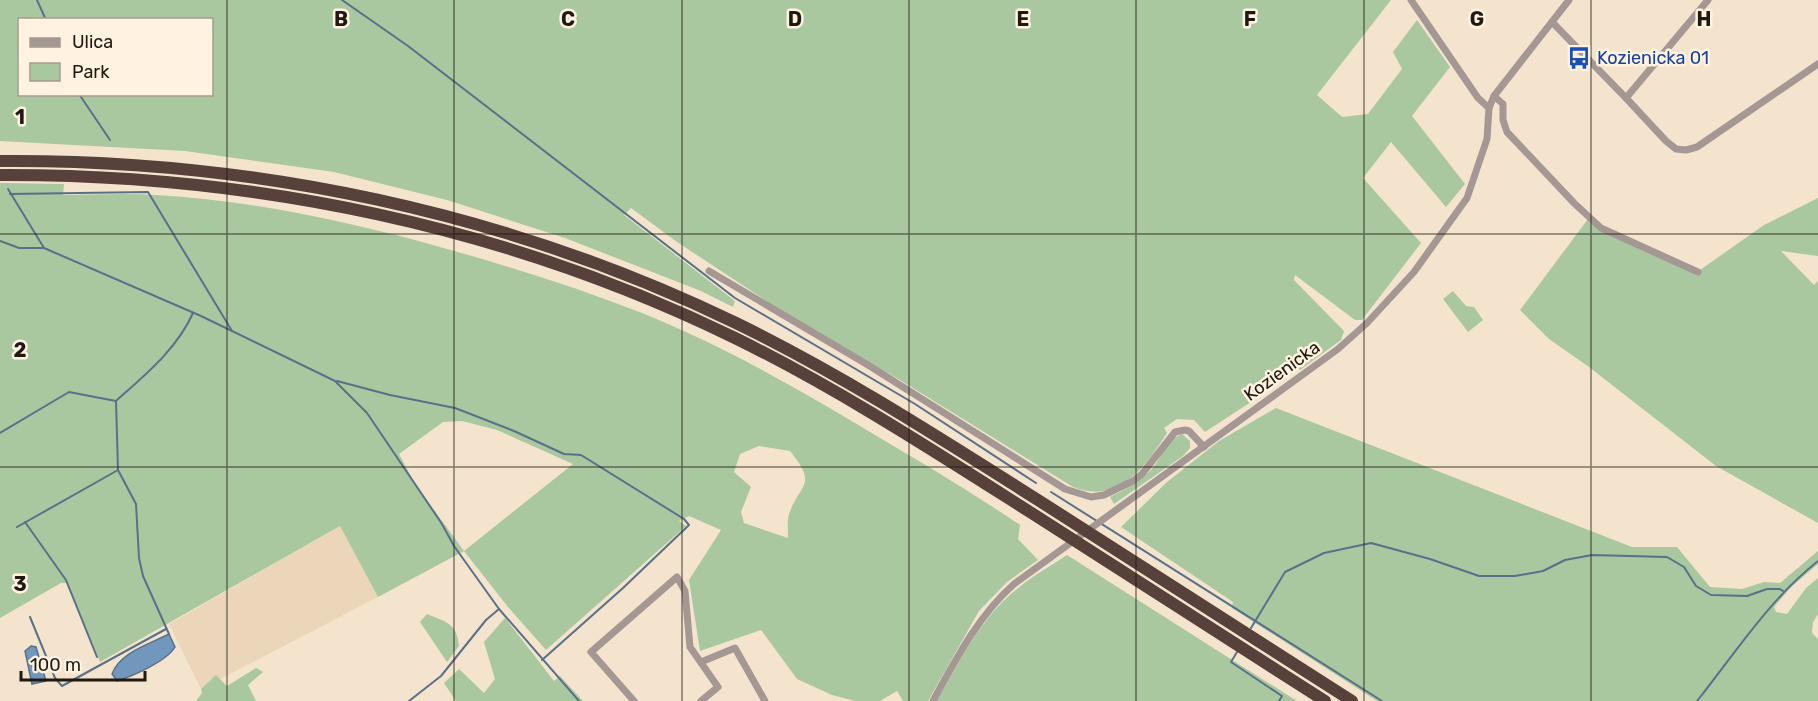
<svg xmlns="http://www.w3.org/2000/svg" width="1818" height="701" font-family="Rubik,sans-serif">
  <style>
    .built { fill: #ebd6b9 }
    .green { fill: #a9c8a0; fill-rule: evenodd }
    .water { fill: #7197bc; stroke: #587189; stroke-width: 1.5 }
    .lines { fill: none; stroke-linecap: round; stroke-linejoin: round }
    .stream { stroke: #587189; stroke-width: 2 }
    .street { stroke: #a49794; stroke-width: 7 }
    .highway { stroke: #58403b; stroke-width: 12 }
    .grid { fill: none; stroke: #1f1911; stroke-width: 1.5; stroke-opacity: 0.55 }
    .labels { text-anchor: middle; dominant-baseline: central; stroke-width: 5; stroke-linejoin: round; paint-order: stroke }
    .transit-label { font-size: 18px; fill: #164399; stroke: #fff2e0; text-anchor: start }
    .street-label { font-size: 18px; fill: #1f1911; stroke: #fff2e0 }
    .grid-label { font-size: 20px; text-anchor: middle; font-weight: bold; fill: #1f1911; stroke: #fff2e0; stroke-width: 5; stroke-linejoin: round; paint-order: stroke }
  </style>
  <rect width="100%" height="100%" fill="#f4e4cd"/>
  <!-- built -->
  <polygon class="built" points="340,526 378,597 201,689 169,624"/>
  <!-- green -->
  <g class="green">
    <path d="M 0,0 L 1391,0 L 1317,95 L 1342,117 L 1368,114 L 1402,69 L 1393,52 L 1417,20 L 1450,67 L 1412,116 L 1465,184 L 1446,207 L 1391,142 L 1363,178 L 1421,243 L 1362,320 L 1355,320 L 1295,275 L 1294,280 L 1344,331 L 1341,340 L 1300,370 L 1292,361 L 1257,398 L 1205,432 L 1194,420 L 1177,419 L 1164,428 L 1167,433 C 1145,467 1119,505 1073,487 L 900,380 L 797,321 L 677,242 L 631,208 L 624,215 L 735,301 L 733,307 L 701,291 L 565,238 L 447,200 L 334,172 L 185,151 L 0,141 ZM 20,20 L 212,20 L 212,94 L 20,94 Z"/>
    <path d="M 0,183 L 64,184 L 63,195 C 94,195 125,193 156,195 C 244,200 331,218 415,240 C 492,261 568,284 642,313 C 724,346 800,390 875,435 C 924,464 973,493 1020,525 L 1018,539 L 1038,560 L 1007,582 L 979,611 L 928,701 L 903,701 L 897,691 L 880,701 L 855,701 L 832,695 L 797,679 L 761,630 L 700,651 L 689,580 L 721,530 L 689,516 L 679,521 L 686,526 L 546,650 L 508,607 L 464,551 L 378,597 L 340,526 L 100,662 L 66,583 L 61,583 L 0,618 ZM 462,421 L 497,430 L 573,464 L 464,551 L 415,484 L 399,454 L 443,422 ZM 759,446 L 790,451 C 818,486 801,482 789,514 C 787,521 788,530 788,538 L 744,523 L 741,512 L 751,487 L 734,472 L 740,454 Z"/>
    <polygon points="1818,198 1818,256 1781,251 1814,285 1818,281 1818,523 1716,466 1589,367 1549,339 1520,310 1588,219 1700,270 1764,225"/>
    <polygon points="1453,291 1466,306 1474,307 1483,320 1468,332 1443,299"/>
    <polygon points="1276,408 1632,547 1677,547 1710,587 1742,589 1764,582 1780,583 1818,551 1818,564 1791,587 1774,607 1776,612 1787,614 1806,588 1818,578 1818,614 1813,622 1812,633 1818,639 1818,701 1377,701 1232,608 1233,602 1121,527 1167,482 1219,441"/>
    <path d="M 1182,434 L 1190,441 L 1190,448 L 1183,456 L 1114,504 L 1110,497 C 1124,490 1140,482 1151,470 C 1163,457 1164,441 1182,434 Z"/>
    <path d="M 1067,555 L 1297,701 L 937,701 C 960,661 980,618 1017,589 C 1032,576 1051,566 1067,555 Z"/>
    <path d="M 427,614 C 446,622 457,623 459,646 L 447,662 L 420,622 Z"/>
    <polygon points="505,618 554,681 560,676 583,701 456,701 444,683 459,669 484,693 495,679 484,642"/>
    <polygon points="256,668 263,672 248,685 256,701 196,701 202,693 201,689 216,675 227,686"/>
  </g>
  <!-- water -->
  <g class="water">
    <path d="M 169,634 L 175,647 C 167,661 133,676 117,681 L 112,674 C 120,652 150,644 169,634 Z"/>
    <polygon points="31,646 36,647 46,681 32,684 25,651"/>
  </g>
  <g class="lines">
    <!-- stream -->
    <g class="stream">
      <polyline points="37,0 46,20"/>
      <polyline points="342,0 408,46 735,298 915,404 1036,483"/>
      <polyline points="79,94 110,140"/>
      <polyline points="8,189 44,248"/>
      <polyline points="10,194 148,192 232,331"/>
      <polyline points="0,241 19,248 44,248 201,316 335,381 367,413 442,524 454,546 499,609 579,701"/>
      <polyline points="337,381 390,395 455,408 514,431 564,454 581,455 684,519 689,525 623,588 542,660"/>
      <path d="M 117,400 C 145,375 177,349 193,313"/>
      <polyline points="116,401 118,470 136,504 139,558 143,576 169,634"/>
      <polyline points="0,433 69,392 116,401"/>
      <polyline points="1051,492 1382,701"/>
      <polyline points="25,522 66,580 97,657"/>
      <polyline points="17,527 118,470"/>
      <polyline points="30,617 55,678 62,686 166,629"/>
      <polyline points="1251,628 1285,572 1324,553 1371,543 1430,559 1479,576 1515,576 1543,571 1565,560 1592,555 1667,557 1684,567 1696,586 1711,595 1747,596 1767,589 1780,589 1783,591"/>
      <polyline points="1237,652 1231,662 1282,696 1279,701"/>
      <polyline points="409,701 441,676 486,620 499,609"/>
      <path d="M 1697,701 C 1736,652 1769,600 1818,561"/>
    </g>
    <!-- street -->
    <g class="street">
      <polyline points="1411,0 1478,98 1489,108"/>
      <polyline points="1552,22 1626,98 1666,141 1676,149 1686,150 1697,147 1818,64"/>
      <polyline points="1494,96 1503,104 1503,120 1507,132 1574,203 1601,228 1698,272"/>
      <polyline points="1626,98 1708,0"/>
      <polyline points="709,271 868,365 1065,489 1091,497 1104,495 1133,481 1142,474 1175,432 1185,430 1189,431 1204,447"/>
      <polyline points="701,662 735,648 765,701"/>
      <polyline points="634,701 591,652 677,577 685,591 690,647 718,687 701,701"/>
      <path d="M 933,701 C 956,659 978,616 1014,584 L 1338,349 L 1367,323 L 1414,272 L 1467,198 L 1487,139 L 1489,108 L 1494,96 L 1569,0"/>
    </g>
    <!-- highway -->
    <g class="highway">
      <path d="M 0,161 C 254,159 507,212 736,323 C 841,374 940,438 1038,500 C 1143,567 1248,634 1352,701"/>
      <path d="M 0,175 C 254,174 506,226 735,338 C 837,388 934,451 1030,512 C 1128,575 1227,638 1325,701"/>
    </g>
  </g>
  <!-- grid -->
  <path class="grid" d="M 227,0 L 227,701M 454,0 L 454,701M 682,0 L 682,701M 909,0 L 909,701M 1136,0 L 1136,701M 1364,0 L 1364,701M 1591,0 L 1591,701M 0,234 L 1818,234M 0,467 L 1818,467"/>
  <!-- icons -->
  <defs>
    <g id="bus-bare" transform="scale(1.8)"><path d="M-5-6H5V4H4V6H2V4H-2V6H-4V4H-5ZM-3.5-4V0h7V-4ZM-3.5 1.2v1.5H-2V1.2ZM2 1.2v1.5H3.5V1.2Z" fill="#1a4fb4" stroke="#fff2e0" stroke-width="2.5" paint-order="stroke"/></g>
  </defs>
  <g fill-rule="evenodd">
    <use href="#bus-bare" x="1579" y="58"/>
  </g>
  <g class="labels">
    <!-- transit labels -->
    <g class="transit-label">
      <text x="1597" y="58">Kozienicka 01</text>
    </g>
    <!-- street labels -->
    <g class="street-label">
      <text transform="translate(1282 371) rotate(-36)">Kozienicka</text>
    </g>
  </g>
  <g class="grid-label">
    <text x="341" y="26">B</text>
    <text x="568" y="26">C</text>
    <text x="795" y="26">D</text>
    <text x="1023" y="26">E</text>
    <text x="1250" y="26">F</text>
    <text x="1477" y="26">G</text>
    <text x="1704" y="26">H</text>
    <text x="20" y="124">1</text>
    <text x="20" y="357">2</text>
    <text x="20" y="591">3</text>
  </g>
  <!-- legend -->
  <rect x="18" y="18" width="195" height="78" fill="#fff2e0" stroke="#a59b8d" stroke-width="1.5"/>
  <rect x="30" y="38" width="30" height="9" fill="#a49794" stroke="#a59b8d" stroke-width="1.5"/>
  <text x="72" y="48" font-size="18" fill="#1f1911">Ulica</text>
  <rect x="30" y="63" width="30" height="18" fill="#a9c8a0" stroke="#a59b8d" stroke-width="1.5"/>
  <text x="72" y="78" font-size="18" fill="#1f1911">Park</text>
  <!-- scale -->
  <path d="M21 671v9h124v-9" fill="none" stroke="#1f1911" stroke-width="3"/>
  <text x="30" y="671" font-size="18" fill="#1f1911" stroke="#fff2e0" stroke-width="4.5" paint-order="stroke">100 m</text>
</svg>
